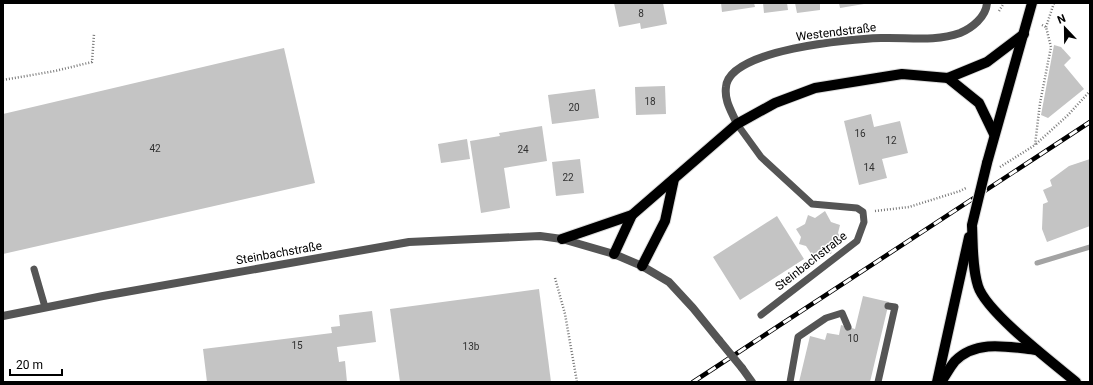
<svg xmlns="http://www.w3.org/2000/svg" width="1093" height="385" font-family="Roboto,sans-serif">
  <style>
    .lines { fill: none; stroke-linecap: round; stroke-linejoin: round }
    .stream { stroke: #a3a3a3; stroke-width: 5 }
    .building { fill: #c4c4c4 }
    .primary-casing { stroke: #dbdbdb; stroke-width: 12 }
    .path { stroke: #777; stroke-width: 2.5; stroke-dasharray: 1 2; stroke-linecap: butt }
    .service { stroke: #555; stroke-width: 7 }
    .minor { stroke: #555; stroke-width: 8 }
    .tertiary { stroke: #555; stroke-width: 8 }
    .primary { stroke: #000; stroke-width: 10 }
    .rail-casing { stroke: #000; stroke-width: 4.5 }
    .rail { stroke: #fff; stroke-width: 3; stroke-dasharray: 9; stroke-linecap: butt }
    .primary-bridge-casing { stroke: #dbdbdb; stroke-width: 12; stroke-linecap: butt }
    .tertiary-bridge { stroke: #555; stroke-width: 8 }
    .primary-bridge { stroke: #000; stroke-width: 10 }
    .labels { text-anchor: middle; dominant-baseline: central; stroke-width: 3; stroke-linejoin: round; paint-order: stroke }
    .number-label { font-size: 10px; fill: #313131 }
    .street-label { font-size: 12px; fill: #000; stroke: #fff }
  </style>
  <rect width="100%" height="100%" fill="#fff"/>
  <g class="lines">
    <!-- stream -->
    <polyline class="stream" points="1037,263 1090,247"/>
  </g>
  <!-- building -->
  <g class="building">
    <polygon points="614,3 663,3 667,24 641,29 640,23 619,27"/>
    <polygon points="721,3 754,3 755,7 722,12"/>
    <polygon points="763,3 787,3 788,10 764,13"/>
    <polygon points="795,3 820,3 820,10 797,13"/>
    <polygon points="839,3 863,3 864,4 840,8"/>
    <polygon points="1054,45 1061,47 1071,58 1064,65 1084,89 1048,118 1041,115"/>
    <polygon points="284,48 315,183 3,254 3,114"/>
    <polygon points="665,86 666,114 636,115 635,87"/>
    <polygon points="595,89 599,118 552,124 548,95"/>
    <polygon points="871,114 874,127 900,121 908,153 882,159 887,178 859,185 844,121"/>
    <polygon points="542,126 547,161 504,168 510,208 481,213 470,141 500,136 499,133"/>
    <polygon points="467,139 470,159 441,163 438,144"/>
    <polygon points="580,159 584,193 556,196 552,162"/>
    <polygon points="1090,159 1090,226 1047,242 1042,229 1043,204 1048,202 1043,190 1052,186 1050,180 1069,166"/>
    <polygon points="825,211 831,222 840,225 838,233 840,237 835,241 831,254 819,251 812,255 806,246 799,244 801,237 796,229 805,224 808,215 815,218"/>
    <polygon points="777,216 804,259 740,300 713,257"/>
    <polygon points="539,289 551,382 400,382 390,309"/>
    <polygon points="863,296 889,302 870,382 799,382 810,336 825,340 827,333 839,335 841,325 855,329"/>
    <polygon points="372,311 376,342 337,347 339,362 345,361 347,382 207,382 203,349 332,333 331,327 340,326 339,315"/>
  </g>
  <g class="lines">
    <!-- primary casing -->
    <g class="primary-casing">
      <g id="primary">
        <polyline points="948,78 979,103 994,134"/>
        <polyline points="987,163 1032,3"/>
        <path d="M 972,225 C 973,245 972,267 978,286 C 986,312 1053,363 1076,382"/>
        <polyline points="562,239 632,215 737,124 775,103 815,88 902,74 948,78 987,62 1024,34"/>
        <polyline points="614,254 632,215"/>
        <polyline points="642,266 665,221 674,179"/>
        <polyline points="937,382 969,237"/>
        <path d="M 941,382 C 946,375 950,367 955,361 C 977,339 1009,347 1036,350"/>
      </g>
    </g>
    <!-- path -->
    <g class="path">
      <polyline points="999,11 1004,3"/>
      <polyline points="1042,25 1046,27 1051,47 1040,103 1035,145 1068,115 1090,91"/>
      <polyline points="1046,27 1054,3"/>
      <polyline points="3,80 55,71 92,62 94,34"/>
      <polyline points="1000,167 1035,145"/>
      <polyline points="875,211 909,207 960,191 966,188"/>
      <polyline points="555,278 565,314 577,382"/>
    </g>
    <!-- service -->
    <g class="service">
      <polyline points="737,124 761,157 812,204 857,208 863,212 864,222 857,241 761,315"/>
      <polyline points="34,269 45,307"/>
      <polyline points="790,382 798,337 826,318 842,313 848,327"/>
      <polyline points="878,382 895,307 888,306"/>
    </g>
    <!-- minor -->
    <path class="minor" d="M 737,124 C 732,112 724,101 726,87 C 729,49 851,39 881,38 C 907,37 935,42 960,33 C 972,28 986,17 987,3"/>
    <!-- tertiary -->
    <g class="tertiary">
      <polyline points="3,316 103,296 409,242 540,236 562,239 614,254 642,266 669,282 693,308 719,340"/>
      <polyline points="742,368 752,382"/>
    </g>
    <!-- primary -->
    <use href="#primary" class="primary"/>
    <!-- rail casing -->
    <g class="rail-casing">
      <polyline id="rail" points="693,382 1090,122"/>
    </g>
    <!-- rail -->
    <use href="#rail" class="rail"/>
    <!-- primary-bridge casing -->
    <g class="primary-bridge-casing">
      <polyline id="primary-bridge" points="972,225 987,163"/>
    </g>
    <!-- tertiary-bridge -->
    <polyline class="tertiary-bridge" points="719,340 742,368"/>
    <!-- primary-bridge -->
    <use href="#primary-bridge" class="primary-bridge"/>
  </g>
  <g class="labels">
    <!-- number labels -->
    <g class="number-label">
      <text x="641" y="13">8</text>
      <text x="650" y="101">18</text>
      <text x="574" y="107">20</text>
      <text x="860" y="133">16</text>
      <text x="891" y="140">12</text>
      <text x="155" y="148">42</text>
      <text x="523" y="149">24</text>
      <text x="869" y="167">14</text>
      <text x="568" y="177">22</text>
      <text x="853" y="338">10</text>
      <text x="297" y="345">15</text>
      <text x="471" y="346">13b</text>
    </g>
    <!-- street labels -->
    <g class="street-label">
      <text transform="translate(836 32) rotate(-7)">Westendstraße</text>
      <text transform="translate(279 253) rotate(-10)">Steinbachstraße</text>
      <text transform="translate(811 261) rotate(-38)">Steinbachstraße</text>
    </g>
  </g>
  <!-- border -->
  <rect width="1093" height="385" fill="none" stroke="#000000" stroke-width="8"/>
  <!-- north arrow -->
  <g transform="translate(1065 28) rotate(338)" stroke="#ffffff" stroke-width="3" paint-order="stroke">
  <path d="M0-3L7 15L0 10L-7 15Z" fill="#000000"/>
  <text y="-6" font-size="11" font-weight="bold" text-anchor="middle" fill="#000000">N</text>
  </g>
  <!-- scale -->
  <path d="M10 369v6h52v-6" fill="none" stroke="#000000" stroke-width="2"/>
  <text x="16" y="369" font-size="12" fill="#000000" stroke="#ffffff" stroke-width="3" paint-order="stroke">20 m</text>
</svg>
